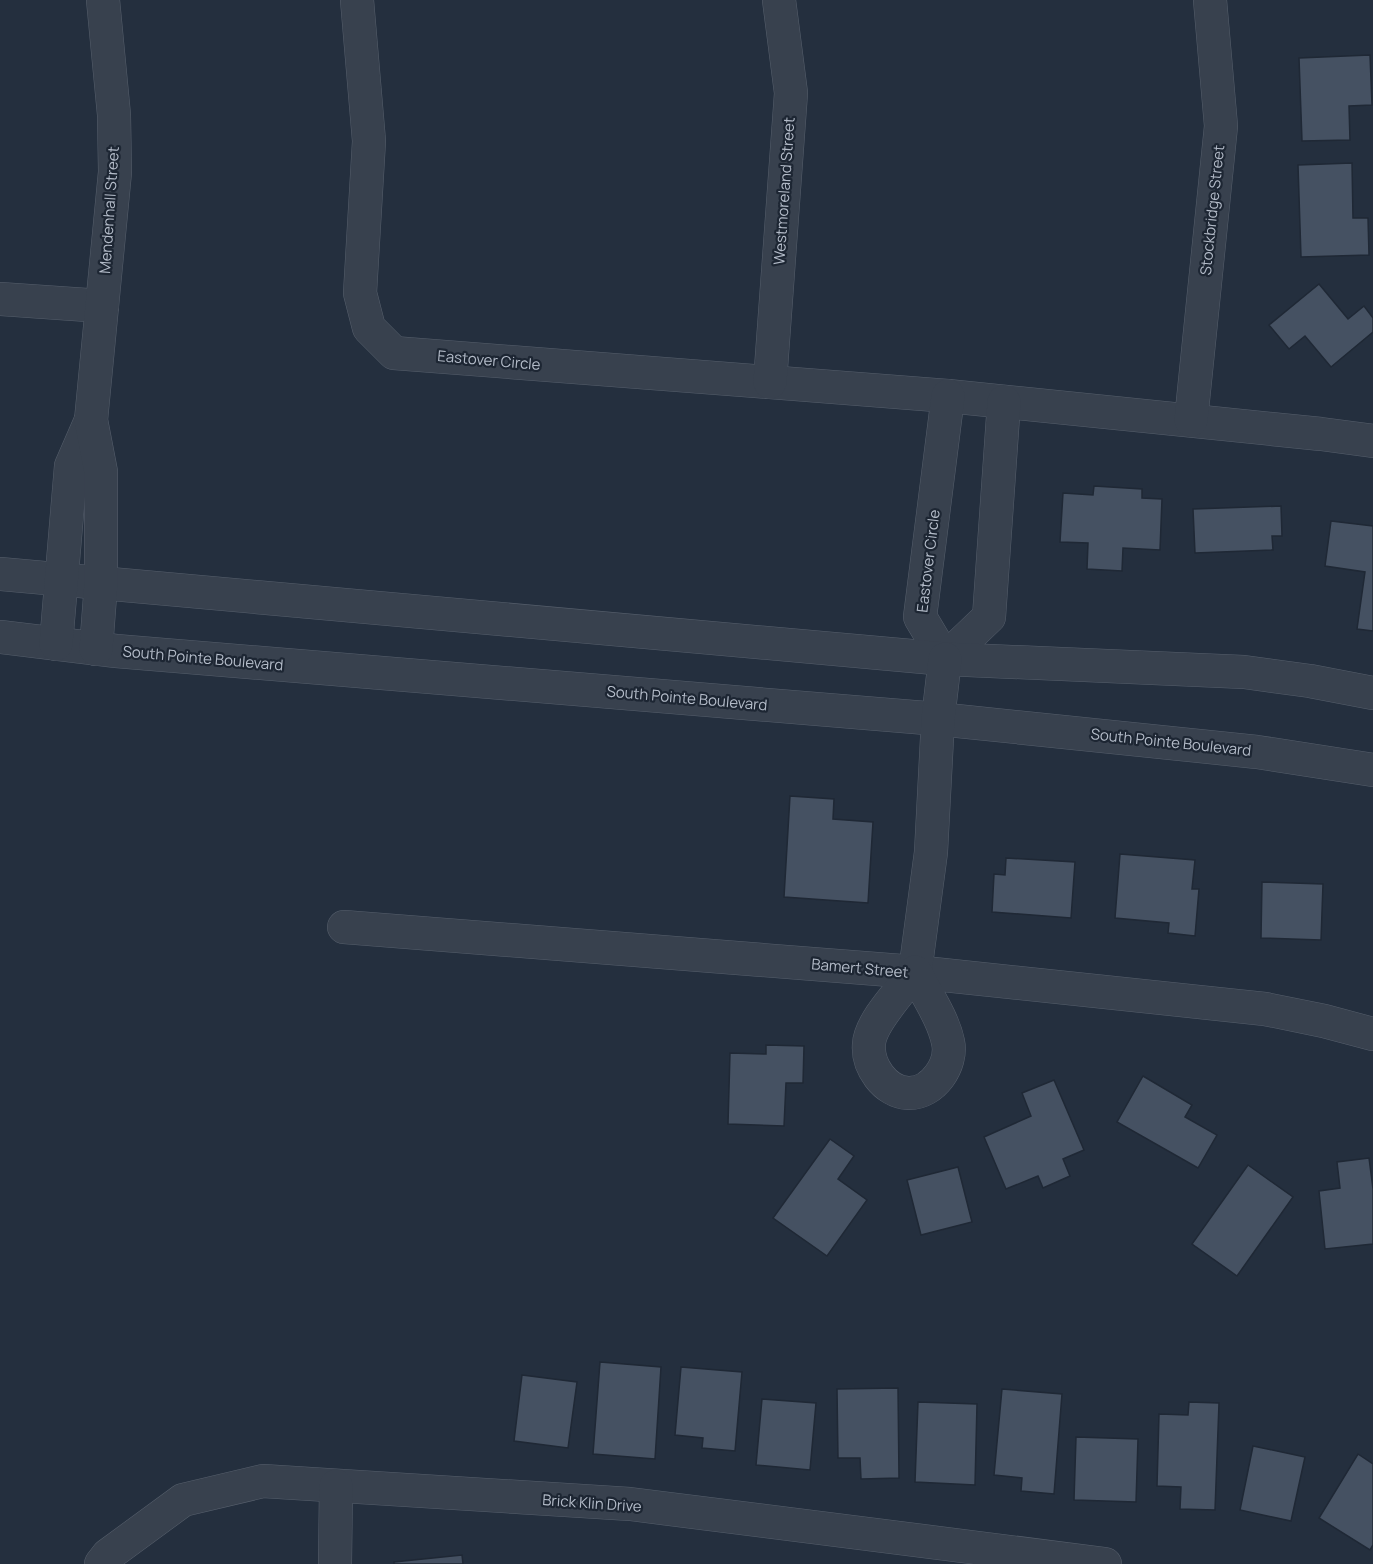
<svg xmlns="http://www.w3.org/2000/svg" width="1373" height="1564" font-family="Manrope,sans-serif">
  <style>
    .building { fill: #455162; stroke: #1f2835; stroke-width: 1.5 }
    .lines { fill: none; stroke-linecap: round; stroke-linejoin: round }
    .street-casing { stroke: #565f6c; stroke-width: 34 }
    .street { stroke: #38414e; stroke-width: 33 }
    .labels { text-anchor: middle; dominant-baseline: central; stroke-width: 4.5; stroke-linejoin: round; paint-order: stroke }
    .street-label { font-size: 15px; fill: #b4bcc9; stroke: #1d2633 }
  </style>
  <rect width="100%" height="100%" fill="#242f3e"/>
  <!-- building -->
  <g class="building">
    <polygon points="1370,55 1372,105 1349,106 1350,140 1302,141 1299,58"/>
    <polygon points="1352,163 1353,218 1368,218 1369,255 1301,257 1298,165"/>
    <polygon points="1319,284 1348,319 1364,306 1373,318 1373,332 1331,367 1305,336 1289,349 1269,325"/>
    <polygon points="1094,486 1142,489 1142,498 1162,499 1160,550 1123,548 1122,571 1087,569 1088,543 1060,542 1063,493 1093,495"/>
    <polygon points="1281,506 1282,536 1272,536 1273,550 1195,553 1193,509"/>
    <polygon points="1331,521 1373,526 1373,631 1357,629 1365,572 1325,566"/>
    <polygon points="790,796 834,799 833,819 873,822 868,903 784,897"/>
    <polygon points="1120,854 1195,860 1192,889 1199,889 1195,936 1168,933 1169,923 1115,918"/>
    <polygon points="1006,858 1075,862 1071,918 992,912 994,874 1005,875"/>
    <polygon points="1262,882 1323,884 1321,940 1261,938"/>
    <polygon points="766,1045 804,1046 803,1083 786,1083 784,1126 728,1124 730,1053 766,1054"/>
    <polygon points="1143,1076 1192,1105 1185,1117 1217,1135 1198,1168 1117,1122"/>
    <polygon points="1054,1080 1084,1150 1063,1159 1070,1176 1043,1188 1038,1176 1006,1189 984,1137 1031,1116 1022,1093"/>
    <polygon points="830,1139 854,1156 838,1179 867,1200 827,1256 773,1218"/>
    <polygon points="1369,1158 1373,1189 1373,1244 1325,1249 1319,1191 1340,1188 1337,1162"/>
    <polygon points="1248,1165 1293,1197 1237,1276 1192,1244"/>
    <polygon points="958,1167 972,1222 921,1235 907,1180"/>
    <polygon points="600,1362 661,1367 655,1459 593,1454"/>
    <polygon points="681,1367 742,1372 735,1451 702,1448 703,1438 675,1435"/>
    <polygon points="522,1375 577,1382 568,1448 514,1441"/>
    <polygon points="898,1388 899,1478 861,1479 860,1458 838,1458 837,1389"/>
    <polygon points="1002,1389 1062,1394 1054,1494 1021,1491 1022,1478 994,1475"/>
    <polygon points="762,1399 816,1403 810,1470 756,1465"/>
    <polygon points="918,1402 977,1404 975,1485 915,1482"/>
    <polygon points="1189,1402 1219,1403 1215,1510 1180,1509 1181,1487 1157,1486 1159,1414 1188,1415"/>
    <polygon points="1076,1437 1138,1439 1136,1502 1074,1500"/>
    <polygon points="1253,1446 1305,1457 1291,1521 1240,1510"/>
    <polygon points="1358,1454 1373,1464 1373,1545 1370,1550 1319,1518"/>
    <polygon points="462,1555 463,1564 394,1564 394,1562"/>
  </g>
  <g class="lines">
    <!-- street casing -->
    <g class="street-casing">
      <g id="street">
        <polyline points="357,0 369,141 360,293 369,328 394,353 948,396 1321,434 1373,441"/>
        <polyline points="0,299 102,306"/>
        <polyline points="770,382 791,93 779,0"/>
        <polyline points="948,396 920,617 945,659 989,617 1004,402"/>
        <polyline points="1191,420 1221,126 1210,0"/>
        <polyline points="0,574 945,659 1244,672 1310,681 1373,693"/>
        <polyline points="0,637 116,651 938,719 1257,752 1373,770"/>
        <polyline points="56,644 71,466 91,420"/>
        <polyline points="96,649 101,583 101,472 91,420 115,172 114,115 103,0"/>
        <polyline points="344,927 915,972 1265,1009 1324,1021 1373,1034"/>
        <polyline points="915,972 931,852 938,719 945,659"/>
        <path d="M 915,972 C 926,994 943,1018 948,1042 C 953,1064 933,1094 908,1093 C 885,1092 867,1066 869,1044 C 870,1022 902,990 915,972 Z"/>
        <polyline points="101,1564 108,1555 183,1500 263,1481 630,1504 1105,1564"/>
        <polyline points="335,1564 336,1486"/>
      </g>
    </g>
    <!-- street -->
    <use href="#street" class="street"/>
  </g>
  <g class="labels">
    <!-- street labels -->
    <g class="street-label">
      <text transform="translate(784 191) rotate(-86)">Westmoreland Street</text>
      <text transform="translate(109 210) rotate(-86)">Mendenhall Street</text>
      <text transform="translate(1212 210) rotate(-84)">Stockbridge Street</text>
      <text transform="translate(489 360) rotate(5)">Eastover Circle</text>
      <text transform="translate(928 561) rotate(-83)">Eastover Circle</text>
      <text transform="translate(203 658) rotate(5)">South Pointe Boulevard</text>
      <text transform="translate(687 698) rotate(5)">South Pointe Boulevard</text>
      <text transform="translate(1171 742) rotate(6)">South Pointe Boulevard</text>
      <text transform="translate(860 968) rotate(5)">Bamert Street</text>
      <text transform="translate(592 1503) rotate(4)">Brick Klin Drive</text>
    </g>
  </g>
</svg>
